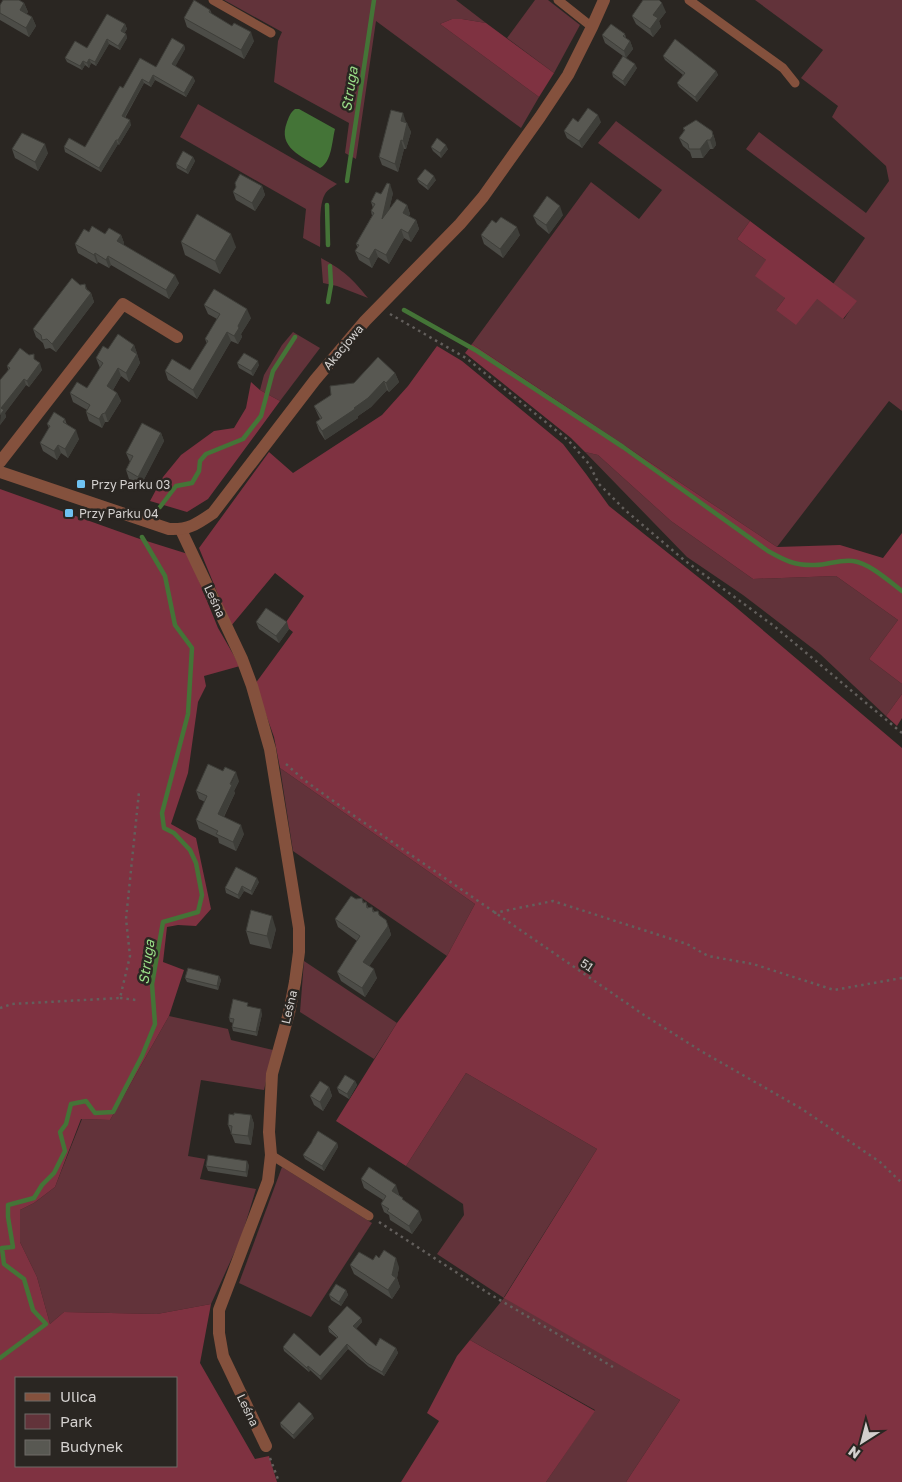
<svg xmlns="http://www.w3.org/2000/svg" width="902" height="1482" font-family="'Golos Text',sans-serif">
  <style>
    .green { fill: #62333a }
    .forest { fill: #7f3241; fill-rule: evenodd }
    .water { fill: #447437 }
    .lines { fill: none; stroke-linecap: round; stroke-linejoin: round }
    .stream { stroke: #447437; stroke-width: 4.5 }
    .path { stroke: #635f5c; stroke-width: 2.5; stroke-dasharray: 2.5 4; stroke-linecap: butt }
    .service { stroke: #84513d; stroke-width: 9 }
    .minor { stroke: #84513d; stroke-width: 12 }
    .tertiary { stroke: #84513d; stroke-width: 12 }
    .wall { fill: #4c4c47 }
    .shaded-wall { fill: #3e3e39 }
    .building { fill: #585852; stroke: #3e3e39 }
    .poi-dot { fill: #6ec2f3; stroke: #2a2622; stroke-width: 2 }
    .labels { text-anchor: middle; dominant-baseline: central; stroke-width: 5; stroke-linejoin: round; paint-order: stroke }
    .street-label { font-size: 12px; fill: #d3d0ce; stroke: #2a2622 }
    .poi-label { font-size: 12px; fill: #d3d0ce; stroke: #2a2622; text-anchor: start }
    .water-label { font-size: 14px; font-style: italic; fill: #9adf88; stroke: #2a2622 }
  </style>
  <rect width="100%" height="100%" fill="#2a2622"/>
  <!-- green -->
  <g class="green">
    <polygon points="224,0 456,0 486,23 462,19 452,19 440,24 539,97 521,128 376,21 356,159 345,153 349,123 274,82 278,41 282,32"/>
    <polygon points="535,0 548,0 580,25 554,73 507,38"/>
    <polygon points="755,0 902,0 902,411 889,401 777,547 472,344 591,182 639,219 662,190 598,143 616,121 750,221 737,239 766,260 785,298 776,310 816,298 844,319 856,301 833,284 865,238 746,149 759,132 866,213 889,181 886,166 832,117 838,106 801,78 823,50"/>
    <path d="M 198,104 L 337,184 C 333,187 328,189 325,194 C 318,206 321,233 320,247 L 303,238 L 306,209 L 180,137 Z"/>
    <path d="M 321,258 C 343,270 352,278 368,298 L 337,286 L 323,283 Z"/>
    <polygon points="293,332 320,348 280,401 260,390 264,375 282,345"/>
    <polygon points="585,452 598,455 671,521 753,579 836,576 898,620 869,659 902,684 902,694 886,716 820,654 743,595 687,557"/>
    <polygon points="280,768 475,904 447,956 293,851"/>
    <polygon points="304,961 397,1023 374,1059 300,1012"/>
    <polygon points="169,1016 228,1029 231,1040 273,1050 264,1090 201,1080 188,1156 205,1159 200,1179 256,1189 241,1238 211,1304 157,1314 64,1312 50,1324 37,1277 20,1242 20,1210 34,1203 55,1187 82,1119 110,1120"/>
    <polygon points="466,1073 597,1149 504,1297 680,1400 626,1482 546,1482 595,1410 470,1340 504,1298 437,1254 464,1215 463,1204 406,1166"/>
    <polygon points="282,1167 372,1223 311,1317 239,1283"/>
  </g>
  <!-- forest -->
  <g class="forest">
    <polygon points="452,19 462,19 486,23 554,73 539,97 440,24"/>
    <polygon points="750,221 857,301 843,319 817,299 796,325 776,310 785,298 755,276 766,260 737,239"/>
    <polygon points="472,344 777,547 840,545 883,558 902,533 902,684 869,659 898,620 836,576 753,579 671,521 598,455 585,452 571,438 465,353"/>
    <polygon points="437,346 462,361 563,444 586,474 609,506 732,604 902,748 902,1482 626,1482 680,1400 504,1298 597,1149 466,1073 406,1166 336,1121 397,1023 447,956 475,904 280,768 274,737 255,684 293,632 284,625 304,596 275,573 231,626 199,548 269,452 293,473 382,415 408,386"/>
    <polygon points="251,382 260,390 280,401 208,499 187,512 150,501 163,477 181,455 214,431 234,428 246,408"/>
    <path d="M 0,489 L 137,538 L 188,554 L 218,628 L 240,666 L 204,676 L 206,686 L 198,702 L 188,773 L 171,824 L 196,838 L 211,909 L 196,926 L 178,925 L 167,927 L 163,962 L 184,970 L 169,1016 L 110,1120 L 81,1119 L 55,1187 L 34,1203 L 20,1210 L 20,1242 L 37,1277 L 50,1324 L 64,1312 L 157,1314 L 211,1304 L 200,1363 L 255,1459 L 269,1456 L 277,1482 L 0,1482 ZM 16,1378 L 176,1378 L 176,1466 L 16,1466 Z"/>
    <polygon points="902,694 902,718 897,726 886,716"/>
    <polygon points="470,1340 595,1411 546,1482 401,1482 439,1421 427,1413 457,1356"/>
  </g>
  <!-- water -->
  <path class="water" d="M 295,109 L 299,109 L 335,129 C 332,140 332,162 320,168 C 302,156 277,148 287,122 C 289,117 290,113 295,109 Z"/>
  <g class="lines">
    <!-- stream -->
    <g class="stream">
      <polyline points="347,181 374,0"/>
      <polyline points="327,205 328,245"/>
      <polyline points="328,302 331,285 330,266"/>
      <path d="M 404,310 L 477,351 L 623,447 L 768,551 C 784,560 795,566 815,565 C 828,565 840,559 853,561 C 869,563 889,581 902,591"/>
      <polyline points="160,507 176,486 192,483 199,471 200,461 206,454 243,439 261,416 273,371 295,337"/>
      <polyline points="0,1358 46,1324 33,1310 24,1279 4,1264 2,1248 13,1247 8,1217 8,1205 34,1198 42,1185 54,1173 65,1151 60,1132 66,1124 71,1104 86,1101 95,1113 113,1112 142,1056 155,1024 152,984 163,922 198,912 202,895 196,863 190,850 174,833 164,828 162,813 188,714 192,648 175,625 165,576 142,537"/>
    </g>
    <!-- path -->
    <g class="path">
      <polyline points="390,314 466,358 568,440 589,464 599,484 625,510 684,560 774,626 902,733"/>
      <polyline points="286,764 304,780 353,815 644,1015 701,1051 802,1109 880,1162 902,1183"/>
      <polyline points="494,913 553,901 687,944 708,956 753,964 834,990 902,978"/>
      <polyline points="120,998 136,1000"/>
      <polyline points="0,1008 12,1004 120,998 130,956 126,919 139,792"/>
      <polyline points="379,1222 488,1293 613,1367"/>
      <polyline points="270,1458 279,1482"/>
    </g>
    <!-- service -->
    <g class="service">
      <polyline points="213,0 271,33"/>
      <polyline points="558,0 592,27"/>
      <polyline points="689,0 783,68 795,83"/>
      <polyline points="271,1155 369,1216"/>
    </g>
    <!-- minor -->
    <g class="minor">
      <polyline points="0,462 123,304 177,337"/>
      <polyline points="181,530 242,659 252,686 270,749 299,928 299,952 295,982 289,1013 272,1074 269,1132 271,1155 268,1181 219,1310 219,1333 223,1356 266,1446"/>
    </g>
    <!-- tertiary -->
    <path class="tertiary" d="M 0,472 L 169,529 C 189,530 197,524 213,513 L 315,380 L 365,321 L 460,224 L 483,197 L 540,117 L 568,75 L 592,27 L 604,0"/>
  </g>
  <!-- wall -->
  <g class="wall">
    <polygon points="24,3 28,12 26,14 32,17 36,26 29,37 0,20 0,13"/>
    <polygon points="210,10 212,14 254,41 244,59 187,27 184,18"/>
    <polygon points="666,12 659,21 661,27 653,37 636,24 632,16"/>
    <polygon points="125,24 127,29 124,33 126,34 127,38 120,50 109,44 96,66 91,63 89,68 85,65 82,70 67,62 65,58 87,48"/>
    <polygon points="625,34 626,38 630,41 633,49 626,58 637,68 625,86 613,77 612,73 623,56 605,43 602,35"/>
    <polygon points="184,45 185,49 175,66 193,77 195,81 186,97 155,80 151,87 144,83 125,118 131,125 119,145 118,144 101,172 65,152 64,147 85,147 123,88 156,67"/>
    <polygon points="663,56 716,71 718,75 697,102 679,87 677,83 683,75 665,60"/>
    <polygon points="406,122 411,132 406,149 404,149 398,172 382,165 379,157"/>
    <polygon points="578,122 601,122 582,148 567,138 564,131"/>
    <polygon points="683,128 712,131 715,140 716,145 713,149 710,149 703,158 692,158 690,152 683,146 679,138 684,131"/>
    <polygon points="431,147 448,149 441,158 433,151"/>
    <polygon points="12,149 48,153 38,171 15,158"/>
    <polygon points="193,157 195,161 188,174 177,168 176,164"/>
    <polygon points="417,179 436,180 428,190 419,183"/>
    <polygon points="262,186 265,195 255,211 236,200 233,192"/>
    <polygon points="393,193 389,209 407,205 410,214 409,216 416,220 419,229 411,242 404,238 389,264 378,257 372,268 359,260 355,251 358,248 356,244 372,216 371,211 373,208 371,202 381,194"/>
    <polygon points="563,215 549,234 537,224 533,216"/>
    <polygon points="496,223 520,235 503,258 484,244 481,235"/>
    <polygon points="89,232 121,235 124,243 123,244 179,283 169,299 111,265 109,268 98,262 97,264 78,253 75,244"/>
    <polygon points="181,242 236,247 220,274 185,255"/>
    <polygon points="88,290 91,293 94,302 56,352 50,348 45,349 43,343 36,337 33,329"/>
    <polygon points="204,305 251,318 241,334 242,337 238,344 231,341 197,399 168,380 165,371 190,370 207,344 205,339 217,319 208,314"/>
    <polygon points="134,345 140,363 129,382 121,376 113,390 117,393 121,401 108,422 105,422 102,428 89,421 86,412 87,410 73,402 70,393 87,388 100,368 96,358 108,349"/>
    <polygon points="36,360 42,370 29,387 26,385 5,413 6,417 0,425 8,369 7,366"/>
    <polygon points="237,363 259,365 253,376 239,368"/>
    <polygon points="395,373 399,382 389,392 387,390 371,407 358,416 358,418 325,440 319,431 316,422 320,419 318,415 314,406 331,395 354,383"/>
    <polygon points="65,419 67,425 79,439 68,458 61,453 57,460 43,451 40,443 49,428 47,424"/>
    <polygon points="161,433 164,441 141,485 129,479 126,470 130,462 126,453"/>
    <polygon points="256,622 289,629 279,643 259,629"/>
    <polygon points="239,781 234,791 235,793 224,817 244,834 236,851 219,843 218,838 199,829 196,820 205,802 199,799 196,791"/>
    <polygon points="259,882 252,895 244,891 239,899 226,893 225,888"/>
    <polygon points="362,898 364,903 366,902 368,907 372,907 374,911 378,911 380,916 389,928 391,935 369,966 377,978 365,997 341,981 337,972 357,941 338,927 335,919 356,899"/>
    <polygon points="276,929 271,949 250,944 246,931"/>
    <polygon points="219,976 221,980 218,990 187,982 185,978"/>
    <polygon points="249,1007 262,1014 257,1036 233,1031 232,1027 233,1023 230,1022 229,1018"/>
    <polygon points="355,1081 357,1085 349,1099 339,1093 337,1088"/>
    <polygon points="329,1087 332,1096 323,1111 314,1105 310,1096"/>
    <polygon points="251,1115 254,1124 251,1145 235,1143 228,1125"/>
    <polygon points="312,1141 337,1143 338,1147 324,1171 305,1159 303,1155 312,1143"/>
    <polygon points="249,1165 247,1177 208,1171 206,1166"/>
    <polygon points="361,1179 399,1194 399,1195 404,1201 422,1220 412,1234 390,1220 389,1215 384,1212 381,1204 383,1200 364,1188"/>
    <polygon points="379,1258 399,1267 397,1278 400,1287 392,1299 354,1274 350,1265 373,1260"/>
    <polygon points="346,1290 348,1295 341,1306 331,1300 329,1295"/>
    <polygon points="361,1318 362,1322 356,1329 376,1346 396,1348 398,1353 384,1376 369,1367 348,1349 321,1380 310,1370 309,1372 284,1351 283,1347 320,1356 337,1338 329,1332 328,1327"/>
    <polygon points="314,1418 294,1439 281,1427 280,1423"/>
  </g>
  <!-- shaded-wall -->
  <g class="shaded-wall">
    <polygon points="24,3 28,12 23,19 20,10"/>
    <polygon points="662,3 666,12 659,21 661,27 653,37 650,29 653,15"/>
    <polygon points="32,17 36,26 29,37 26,28"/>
    <polygon points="125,24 127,29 123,36 121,31"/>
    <polygon points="251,32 254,41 244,59 241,50"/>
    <polygon points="126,34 127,38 120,50 118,46"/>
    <polygon points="107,39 109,44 96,66 95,62"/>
    <polygon points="630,41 633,49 626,58 624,51"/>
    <polygon points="184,45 185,49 174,69 172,64"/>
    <polygon points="89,59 91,63 89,68 87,63"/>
    <polygon points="83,61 85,65 82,70 80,66"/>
    <polygon points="635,64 637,68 625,86 623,81"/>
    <polygon points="716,71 718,75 697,102 695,97"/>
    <polygon points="153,75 155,80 151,87 149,83"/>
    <polygon points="193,77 195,81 186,97 184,93"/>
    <polygon points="142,79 144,83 123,120 122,116"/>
    <polygon points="403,113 406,122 404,130 401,121"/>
    <polygon points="598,115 601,122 582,148 579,141"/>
    <polygon points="130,120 131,125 119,145 118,140"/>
    <polygon points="407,123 411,132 406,149 403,141"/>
    <polygon points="712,131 715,140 716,145 713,149 710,140"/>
    <polygon points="116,140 118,144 101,172 99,168"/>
    <polygon points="401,140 404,149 398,172 395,164"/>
    <polygon points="707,140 710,149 703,158 700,149"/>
    <polygon points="45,144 48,153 38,171 35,162"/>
    <polygon points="446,145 448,149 441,158 440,153"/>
    <polygon points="193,157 195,161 188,174 186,170"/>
    <polygon points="434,176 436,180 428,190 427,186"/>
    <polygon points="390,184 393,193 385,228 382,219"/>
    <polygon points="262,186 265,195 255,211 252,203"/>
    <polygon points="407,205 410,214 406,221 403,213"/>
    <polygon points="560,206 563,215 549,234 546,225"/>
    <polygon points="416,220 419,229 411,242 408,233"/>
    <polygon points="517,227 520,235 503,258 500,249"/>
    <polygon points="401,229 404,238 389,264 386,255"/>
    <polygon points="231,234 236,247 220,274 215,261"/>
    <polygon points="121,235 124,243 120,250 117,241"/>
    <polygon points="375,249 378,257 372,268 369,259"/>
    <polygon points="95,253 98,262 97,264 94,255"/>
    <polygon points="108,256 111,265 109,268 106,260"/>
    <polygon points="175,275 179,283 169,299 166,290"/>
    <polygon points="85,284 89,293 91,293 94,302 56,352 52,344 86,289"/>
    <polygon points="247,309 251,318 241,334 238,326"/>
    <polygon points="239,328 242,337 238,344 234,336"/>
    <polygon points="227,332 231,341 197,399 193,390"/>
    <polygon points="134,345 137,353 134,359 131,350"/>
    <polygon points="137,354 140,363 129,382 126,373"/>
    <polygon points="258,361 259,365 253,376 251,371"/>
    <polygon points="40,363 42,370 29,387 27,381"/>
    <polygon points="118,368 121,376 110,395 107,386"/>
    <polygon points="395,373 399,382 389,392 386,383"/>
    <polygon points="24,379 26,385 5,413 6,417 0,425 1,408"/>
    <polygon points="384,381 387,390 371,407 358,416 358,418 325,440 322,431 354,408"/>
    <polygon points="117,393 121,401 108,422 105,413"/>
    <polygon points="102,414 105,422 102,428 99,419"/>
    <polygon points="76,430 79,439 68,458 65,449"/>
    <polygon points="161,433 164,441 141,485 138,477"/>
    <polygon points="58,445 61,453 57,460 54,451"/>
    <polygon points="287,622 289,629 279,643 276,636"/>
    <polygon points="236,772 239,781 234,791 235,793 221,822 218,814"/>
    <polygon points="241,825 244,834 236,851 233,842"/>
    <polygon points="257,878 259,882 252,895 251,891"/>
    <polygon points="242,886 244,891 239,899 238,895"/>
    <polygon points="272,916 276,929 271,949 267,936"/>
    <polygon points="386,920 389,928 391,935 366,971 363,962"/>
    <polygon points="374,969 377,978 365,997 362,988"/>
    <polygon points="219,976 221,980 218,990 217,986"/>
    <polygon points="261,1009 262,1014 257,1036 256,1032"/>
    <polygon points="355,1081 357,1085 349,1099 347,1094"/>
    <polygon points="329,1087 332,1096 323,1111 320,1102"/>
    <polygon points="251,1115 254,1124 251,1145 248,1136"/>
    <polygon points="337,1143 338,1147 324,1171 322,1166"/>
    <polygon points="247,1161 249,1165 247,1177 246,1172"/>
    <polygon points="396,1185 399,1194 396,1199 392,1191"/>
    <polygon points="419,1211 422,1220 412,1234 409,1226"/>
    <polygon points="396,1258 399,1267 397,1278 400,1287 392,1299 388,1290"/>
    <polygon points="346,1290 348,1295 341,1306 339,1302"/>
    <polygon points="361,1318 362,1322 355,1330 353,1326"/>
    <polygon points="347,1344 348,1349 321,1380 320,1376"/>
    <polygon points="396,1348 398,1353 384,1376 382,1372"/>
    <polygon points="308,1366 310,1370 309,1372 307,1368"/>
    <polygon points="312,1414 314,1418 294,1439 293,1435"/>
  </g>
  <!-- building -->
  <g class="building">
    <polygon points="3,0 19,0 24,3 20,10 32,17 26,28 0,13 0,5"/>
    <polygon points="194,0 210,10 209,12 232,26 234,23 251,32 241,50 184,18"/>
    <polygon points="643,0 659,0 662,3 653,15 658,18 650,29 632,16"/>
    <polygon points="107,14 125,24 121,31 126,34 118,46 107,39 95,62 89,59 87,63 83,61 80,66 65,58 75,41 87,48"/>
    <polygon points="611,24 625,34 623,36 630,41 624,51 602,35"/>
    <polygon points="172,38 184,45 172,64 193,77 184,93 153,75 149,83 142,79 122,116 130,120 118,140 116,140 99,168 64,147 69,138 85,147 120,86 123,88 140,58 156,67"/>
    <polygon points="675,39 716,71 695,97 677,83 685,73 663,56"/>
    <polygon points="623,56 635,64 623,81 612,73"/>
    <polygon points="588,108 598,115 579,141 564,131 573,118 578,122"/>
    <polygon points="391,110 403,113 401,121 407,123 403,141 401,140 395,164 379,157"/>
    <polygon points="696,120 712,131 713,136 710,140 707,140 700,149 689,149 688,144 679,138 685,130 683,128"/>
    <polygon points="22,133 45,144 35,162 12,149"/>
    <polygon points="437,138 446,145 440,153 431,147"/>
    <polygon points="183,151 193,157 186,170 176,164"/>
    <polygon points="425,169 434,176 427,186 417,179"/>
    <polygon points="240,174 262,186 252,203 233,192 236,187 235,183"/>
    <polygon points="387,183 390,184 382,219 397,199 407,205 403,213 416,220 408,233 401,229 386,255 375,249 369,259 355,251 359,245 356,244 374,213 371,211 375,204 371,202 376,192 381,194"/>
    <polygon points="547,196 560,206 546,225 533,216"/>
    <polygon points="197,214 231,234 215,261 181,242"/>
    <polygon points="501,217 517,227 500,249 481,235 492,220 496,223"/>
    <polygon points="92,226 105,234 109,228 121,235 117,241 175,275 166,290 108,256 106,260 95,253 94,255 75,244 84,229 89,232"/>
    <polygon points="72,278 80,285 85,284 86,289 91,293 52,344 47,339 42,340 41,335 33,329"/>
    <polygon points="214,289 247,309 238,326 239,328 234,336 227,332 193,390 165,371 172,359 190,370 208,341 205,339 220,314 204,305"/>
    <polygon points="118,334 134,345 131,350 137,354 126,373 118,368 107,386 117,393 105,413 102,414 99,419 86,412 90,405 70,393 77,382 87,388 103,363 96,358 103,346 108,349"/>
    <polygon points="20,348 29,355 34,354 34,359 40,363 27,381 24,379 1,408 4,410 0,415 0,380 10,368 7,366"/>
    <polygon points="244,353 258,361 251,371 237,363"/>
    <polygon points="378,357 395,373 386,383 384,381 368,398 354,408 355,409 322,431 316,422 322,418 314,406 331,395 330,386 354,383"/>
    <polygon points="54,412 65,419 63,422 76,430 65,449 58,445 54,451 40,443 50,426 47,424"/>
    <polygon points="142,423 161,433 138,477 126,470 133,456 126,453"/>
    <polygon points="266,608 287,622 276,636 256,622"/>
    <polygon points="208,764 223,771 225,767 236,772 230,784 232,785 218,814 241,825 233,842 216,834 218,831 196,820 207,796 196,791"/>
    <polygon points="236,867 257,878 251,891 242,886 238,895 225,888"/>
    <polygon points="351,896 356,899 362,898 363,903 366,902 367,908 372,907 373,912 378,911 379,915 386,920 388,926 363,962 374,969 362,988 337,972 360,936 335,919"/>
    <polygon points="251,910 272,916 267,936 246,931"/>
    <polygon points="188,968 219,976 217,986 185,978"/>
    <polygon points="233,999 248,1003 247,1006 261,1009 256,1032 232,1027 234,1019 229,1018"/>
    <polygon points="345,1075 355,1081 347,1094 337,1088"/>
    <polygon points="320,1081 329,1087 320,1102 310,1096"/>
    <polygon points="234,1113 251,1115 248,1136 231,1134 232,1126 228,1125 229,1114 234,1115"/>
    <polygon points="318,1131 337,1143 322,1166 303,1155 312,1142 312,1141"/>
    <polygon points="208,1155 247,1161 246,1172 206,1166"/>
    <polygon points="369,1167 396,1185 392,1191 403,1198 402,1199 419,1211 409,1226 387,1211 389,1209 381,1204 386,1196 361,1179"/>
    <polygon points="384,1250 396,1258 392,1275 396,1278 388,1290 350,1265 359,1252 373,1260 376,1255 379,1258"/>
    <polygon points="336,1284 346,1290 339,1302 329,1295"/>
    <polygon points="347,1306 361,1318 353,1326 376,1346 380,1338 396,1348 382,1372 367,1363 347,1344 320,1376 308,1366 307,1368 283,1347 294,1333 320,1356 338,1337 328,1327"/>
    <polygon points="299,1402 312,1414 293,1435 280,1423"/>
  </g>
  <!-- markers -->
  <g class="poi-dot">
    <rect x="76" y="479" width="10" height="10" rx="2.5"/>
    <rect x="64" y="508" width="10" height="10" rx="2.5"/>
  </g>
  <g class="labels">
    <!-- street labels -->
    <g class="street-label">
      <text transform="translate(343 347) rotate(-50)">Akacjowa</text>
      <text transform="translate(215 601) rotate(65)">Leśna</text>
      <text transform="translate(587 965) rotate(34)">51</text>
      <text transform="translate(289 1007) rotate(-77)">Leśna</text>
      <text transform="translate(248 1410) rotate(64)">Leśna</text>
    </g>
    <!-- poi labels -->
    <g class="poi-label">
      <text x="91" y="484">Przy Parku 03</text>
      <text x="79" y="513">Przy Parku 04</text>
    </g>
    <!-- water labels -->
    <g class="water-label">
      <text transform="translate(349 89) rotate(-81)">Struga</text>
      <text transform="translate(146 962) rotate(-82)">Struga</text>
    </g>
  </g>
  <!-- legend -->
  <rect x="15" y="1377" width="162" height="90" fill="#2a2622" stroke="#6e6a67"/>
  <rect x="25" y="1393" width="25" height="8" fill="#84513d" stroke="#6e6a67"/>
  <text x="60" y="1402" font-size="15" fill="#d3d0ce">Ulica</text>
  <rect x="25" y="1414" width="25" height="15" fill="#62333a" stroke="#6e6a67"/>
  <text x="60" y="1427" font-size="15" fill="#d3d0ce">Park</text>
  <rect x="25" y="1440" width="25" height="15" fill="#585852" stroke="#6e6a67"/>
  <text x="60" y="1452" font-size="15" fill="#d3d0ce">Budynek</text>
  <!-- north arrow -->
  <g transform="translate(862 1442) rotate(216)" stroke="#2a2622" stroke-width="4" paint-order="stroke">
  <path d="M0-4L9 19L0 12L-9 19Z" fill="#d3d0ce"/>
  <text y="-8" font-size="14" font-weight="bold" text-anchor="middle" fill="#d3d0ce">N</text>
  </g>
</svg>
